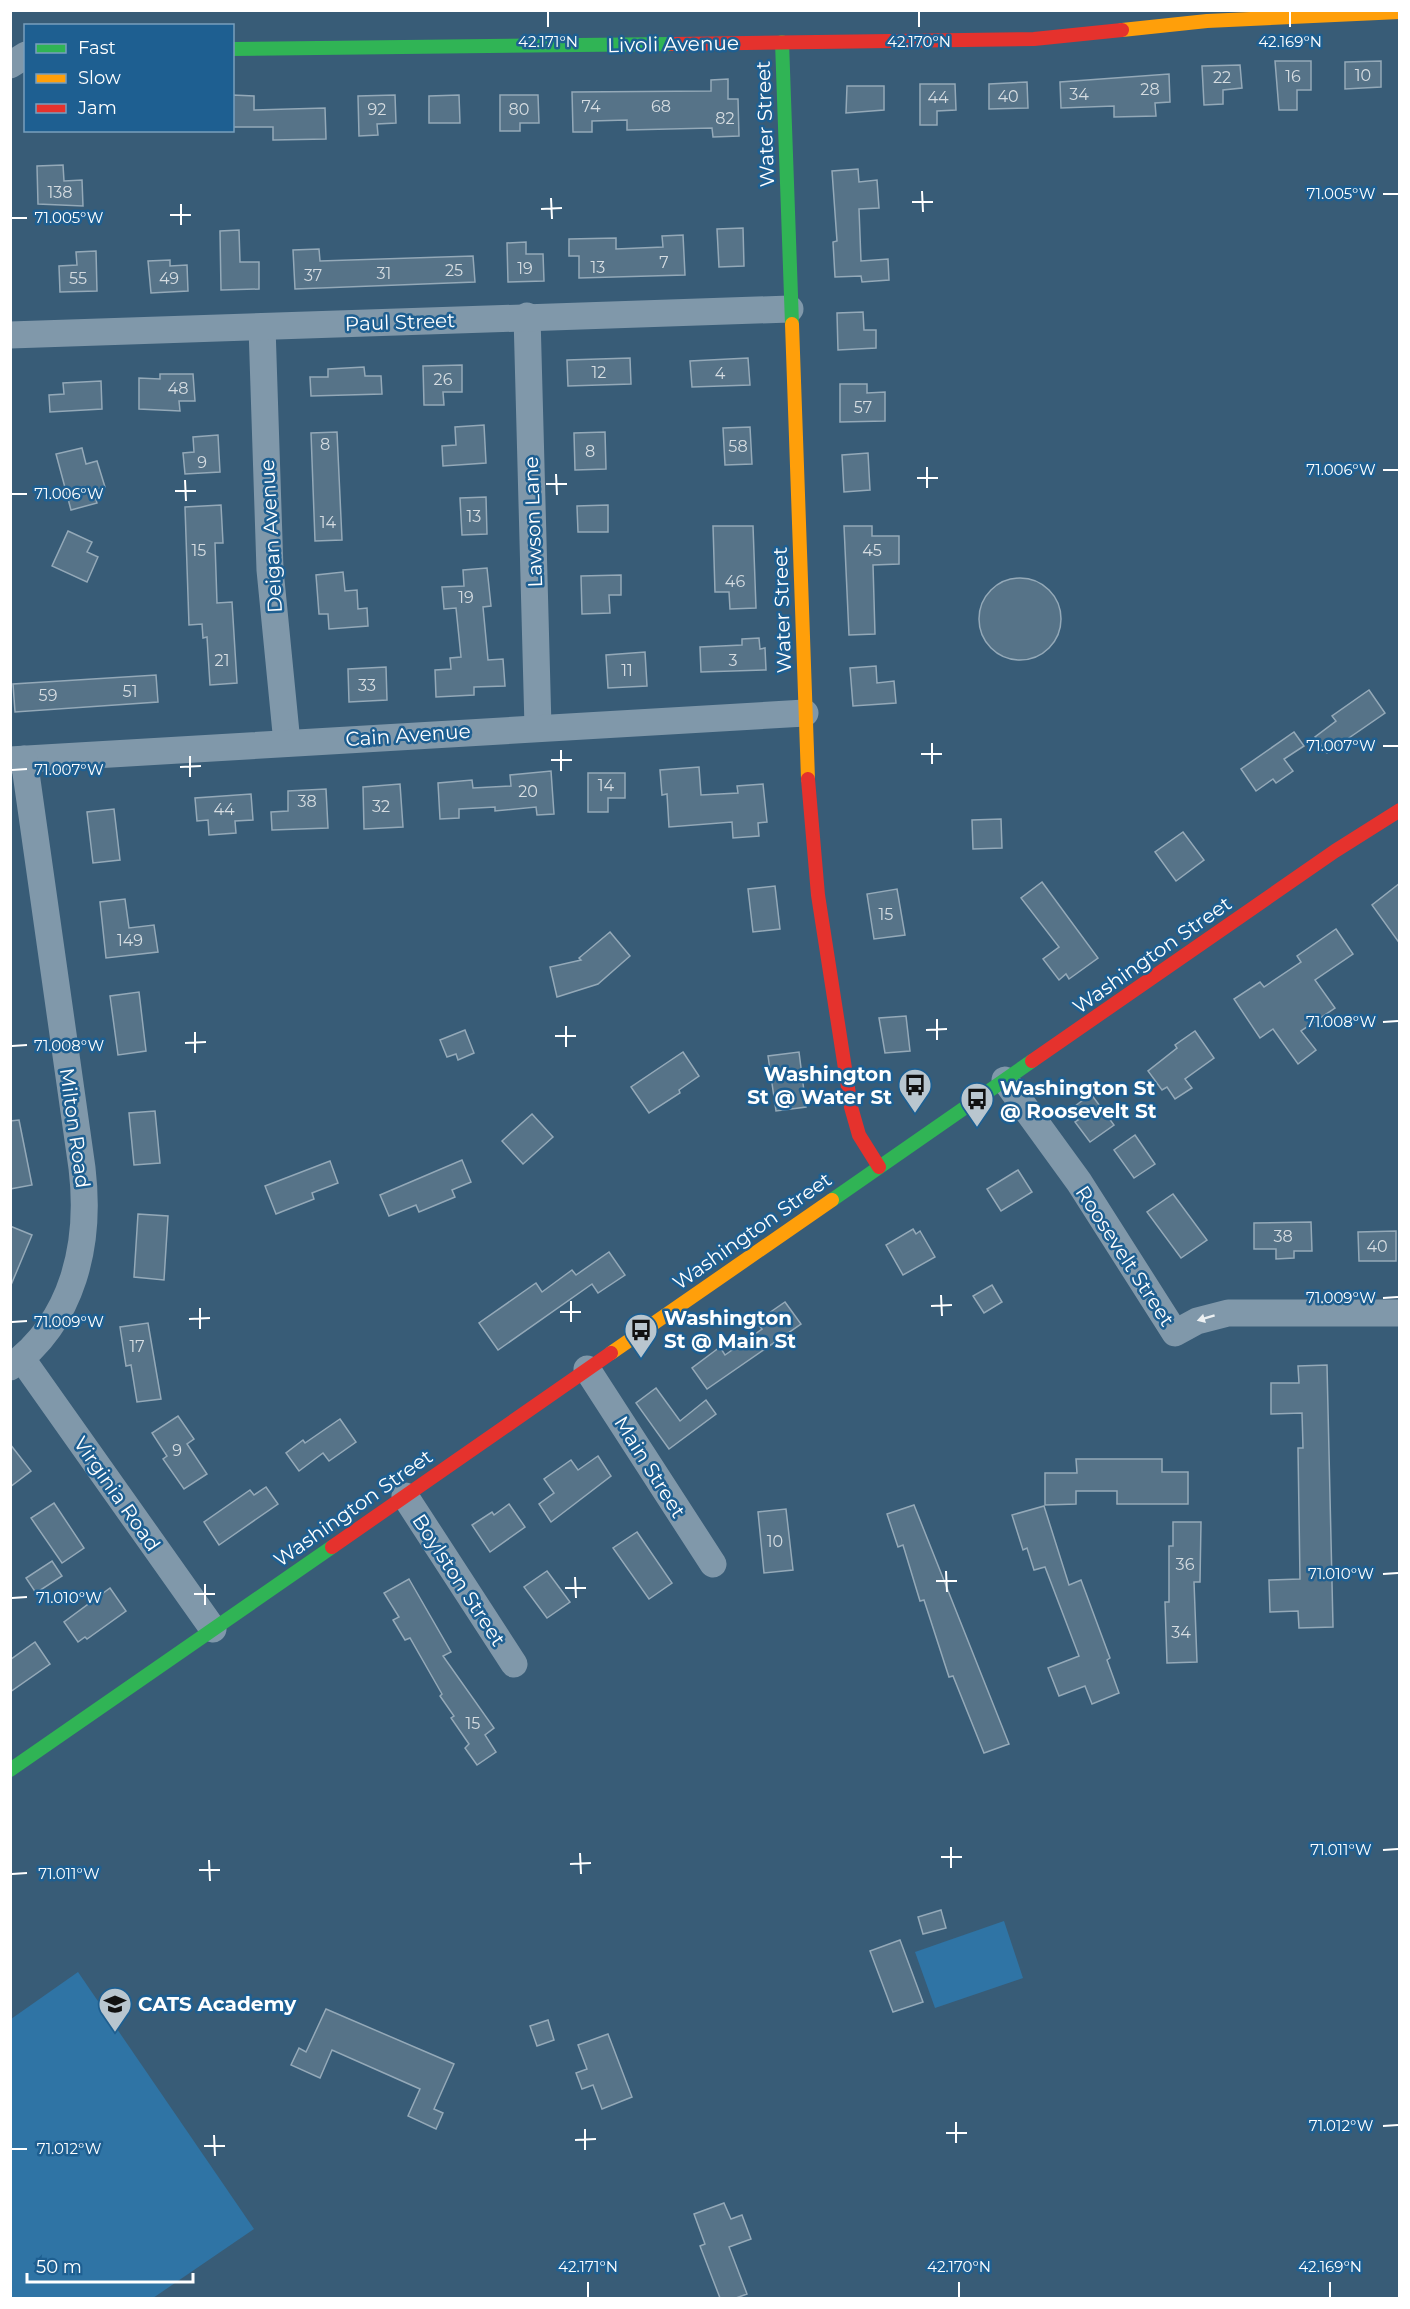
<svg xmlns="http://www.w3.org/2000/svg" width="1410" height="2309" font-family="Montserrat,sans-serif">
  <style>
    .green { fill: #2f74a5 }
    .building { fill: #567388; stroke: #94a9b8; stroke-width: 1.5 }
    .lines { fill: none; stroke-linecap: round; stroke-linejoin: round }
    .street { stroke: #8098aa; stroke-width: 27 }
    .fast { stroke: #30b455; stroke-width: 14 }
    .slow { stroke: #ff9f0a; stroke-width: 14 }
    .jam { stroke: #e5322d; stroke-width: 14 }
    .oneway { fill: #ecf0f2 }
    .ticks { fill: none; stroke: #fff; stroke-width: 2 }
    .labels { text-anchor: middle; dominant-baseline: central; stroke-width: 5; stroke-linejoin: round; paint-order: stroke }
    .number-label { font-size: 16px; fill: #d5dce1 }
    .street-label { font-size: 20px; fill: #fff; stroke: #1e5f91 }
    .poi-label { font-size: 20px; font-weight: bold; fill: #fff; stroke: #1e5f91; text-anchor: start }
    .ticks-label { font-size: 15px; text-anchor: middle; fill: #fff; stroke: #1e5f91; stroke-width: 5; stroke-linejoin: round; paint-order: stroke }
  </style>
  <rect width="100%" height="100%" fill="#385c77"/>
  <!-- green -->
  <g class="green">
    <polygon points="1004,1921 1023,1978 935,2008 915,1952"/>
    <polygon points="78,1972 254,2229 153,2298 11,2298 11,2019"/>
  </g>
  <!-- building -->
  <g class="building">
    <polygon points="1275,61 1311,61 1311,90 1297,90 1297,110 1279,110"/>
    <polygon points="1381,61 1381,87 1345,89 1345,62"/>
    <polygon points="1240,65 1242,88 1223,90 1223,104 1204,105 1202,66"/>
    <polygon points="1169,74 1170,102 1155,103 1156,116 1114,117 1114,106 1061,108 1060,82"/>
    <polygon points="728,79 728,99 738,99 739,136 713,137 712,128 627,130 627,120 592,121 592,132 573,132 572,92 711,91 711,80"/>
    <polygon points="1027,82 1028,108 989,109 989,84"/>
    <polygon points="920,84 955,84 956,110 937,111 937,125 920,125"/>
    <polygon points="847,86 884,86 884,110 846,113"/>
    <polygon points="232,95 254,96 254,110 325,108 326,139 273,140 273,127 232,127"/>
    <polygon points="395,95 396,123 377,124 378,135 359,136 358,96"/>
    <polygon points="459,95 460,123 429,123 429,96"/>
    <polygon points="500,95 538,95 539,123 520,123 520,131 500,131"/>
    <polygon points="63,165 64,181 82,180 83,206 38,204 37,166"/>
    <polygon points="858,169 859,182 877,180 879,208 859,209 861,261 888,259 889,280 862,282 861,276 835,277 833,242 837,241 832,171"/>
    <polygon points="743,228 744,266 719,267 717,229"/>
    <polygon points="239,230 240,262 259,262 259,289 221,290 220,231"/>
    <polygon points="683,235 685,275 579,278 579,256 569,256 569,239 616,238 616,249 663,247 662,236"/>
    <polygon points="526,242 526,254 543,254 544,281 508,282 507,243"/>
    <polygon points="319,249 320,261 473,256 475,282 295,289 293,250"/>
    <polygon points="96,251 97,291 60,292 59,266 77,265 76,252"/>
    <polygon points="170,260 170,266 187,265 188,291 151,293 148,261"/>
    <polygon points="863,312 864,330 876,330 876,348 838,350 837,313"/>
    <polygon points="630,358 631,384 568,386 567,360"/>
    <polygon points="748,358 750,385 692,387 690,361"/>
    <polygon points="462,365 462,392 443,392 444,405 424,405 423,366"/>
    <polygon points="364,367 365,376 381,376 382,394 311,396 310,377 328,377 328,369"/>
    <polygon points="160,374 193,374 195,401 179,401 180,411 139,409 139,378 160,379"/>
    <polygon points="101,381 102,409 50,412 49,395 64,394 63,383"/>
    <polygon points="840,384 867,384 867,393 885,392 885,421 840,422"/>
    <polygon points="484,425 486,463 443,466 442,446 456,445 455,427"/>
    <polygon points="750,427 752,464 725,465 723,428"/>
    <polygon points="337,432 342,540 315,541 311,433"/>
    <polygon points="605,432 606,469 575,470 574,433"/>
    <polygon points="218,435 220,472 185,474 183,453 194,452 193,437"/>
    <polygon points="82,448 86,464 97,461 105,487 93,490 97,503 71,510 56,454"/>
    <polygon points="868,453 870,490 844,492 842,455"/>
    <polygon points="486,497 487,534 462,535 460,498"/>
    <polygon points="221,505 223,543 215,543 217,603 232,602 237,683 210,685 207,637 203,638 202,624 189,625 185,507"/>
    <polygon points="608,505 608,532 578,532 577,506"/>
    <polygon points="713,526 753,526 756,608 730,609 729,592 715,592"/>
    <polygon points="844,526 872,526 872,536 899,536 899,564 873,565 875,634 849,635"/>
    <polygon points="68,531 92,542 87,552 98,557 87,582 52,566"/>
    <polygon points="487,568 491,606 483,607 488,660 503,659 505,686 474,687 474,695 436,697 435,670 451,669 450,658 461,657 456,608 444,609 442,587 464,586 463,570"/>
    <polygon points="343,572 345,591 357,590 358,609 367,608 368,626 329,629 328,614 319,614 316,575"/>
    <polygon points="621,575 621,595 609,595 610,613 582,614 581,576"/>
    <circle cx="1020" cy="619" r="41"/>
    <polygon points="759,638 760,649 765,648 766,670 701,672 700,647 742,645 742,639"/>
    <polygon points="645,652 647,686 608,688 606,655"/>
    <polygon points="876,666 877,683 894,681 896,703 853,706 850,668"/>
    <polygon points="386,667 387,700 349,702 348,669"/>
    <polygon points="156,675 158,702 15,712 13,684"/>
    <polygon points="1369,690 1385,713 1327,753 1315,737 1336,721 1332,716"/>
    <polygon points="1294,732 1304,746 1284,759 1293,771 1276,783 1273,779 1256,791 1241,769"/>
    <polygon points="699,767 701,795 738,793 737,786 763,784 767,822 758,823 759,836 733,838 732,822 669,827 667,794 662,795 660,770"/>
    <polygon points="551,771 554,814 537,815 536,807 495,811 495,807 459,809 459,818 440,819 438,783 472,780 473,788 511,786 510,775"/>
    <polygon points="588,773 625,773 625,798 608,798 608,812 588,812"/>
    <polygon points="400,784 403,827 364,829 363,787"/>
    <polygon points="326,789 328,828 272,830 271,812 288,811 288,791"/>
    <polygon points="251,794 253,820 235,821 236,833 209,835 208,820 197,821 195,798"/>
    <polygon points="114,809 120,860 93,863 87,812"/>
    <polygon points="1001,819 1002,848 973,849 972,820"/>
    <polygon points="1183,832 1204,860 1176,881 1155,852"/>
    <polygon points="1042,882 1098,958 1069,979 1066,974 1059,980 1043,959 1059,947 1021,898"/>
    <polygon points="1400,883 1400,944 1372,905"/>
    <polygon points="775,886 780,929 753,932 748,889"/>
    <polygon points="897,889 905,935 874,939 867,894"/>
    <polygon points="125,899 129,928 154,925 158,952 106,958 100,902"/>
    <polygon points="1336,929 1353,954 1315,980 1335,1008 1301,1031 1316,1050 1298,1064 1273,1029 1260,1038 1234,999 1260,982 1264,987 1301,962 1297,956"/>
    <polygon points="610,932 630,956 598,984 557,997 550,967 581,960 579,958"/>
    <polygon points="139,992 146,1051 118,1055 110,996"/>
    <polygon points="906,1016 910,1051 885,1053 879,1018"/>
    <polygon points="465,1030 474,1053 458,1060 456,1054 447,1057 440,1040"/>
    <polygon points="1195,1031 1214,1058 1185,1079 1192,1088 1175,1099 1167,1087 1162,1090 1148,1071 1177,1048 1175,1045"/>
    <polygon points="683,1052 699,1076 679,1090 680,1093 649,1113 631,1087"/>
    <polygon points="799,1052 806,1107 776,1111 768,1056"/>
    <polygon points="1091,1094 1114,1125 1090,1142 1075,1122 1078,1120 1070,1110"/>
    <polygon points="155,1111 160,1163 134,1165 129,1113"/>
    <polygon points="532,1114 553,1137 523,1164 502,1141"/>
    <polygon points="19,1120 32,1185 10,1189 10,1121"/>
    <polygon points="1135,1135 1155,1164 1134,1178 1114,1150"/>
    <polygon points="462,1160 471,1182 452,1190 455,1197 419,1212 416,1205 389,1216 380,1195"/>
    <polygon points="330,1161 338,1183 312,1193 314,1199 276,1214 265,1186"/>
    <polygon points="1018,1170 1032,1192 1001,1211 987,1189"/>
    <polygon points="1173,1194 1207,1240 1181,1258 1147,1212"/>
    <polygon points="138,1214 168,1216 164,1280 134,1277"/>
    <polygon points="1311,1222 1312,1251 1294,1251 1294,1258 1276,1259 1276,1249 1254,1249 1254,1223"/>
    <polygon points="10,1226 32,1235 11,1285 10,1285"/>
    <polygon points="913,1229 916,1234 920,1231 935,1257 903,1275 886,1245"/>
    <polygon points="1396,1231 1396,1261 1359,1261 1358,1232"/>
    <polygon points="609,1252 625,1275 598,1293 592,1284 498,1350 479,1323 536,1283 542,1292 572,1270 576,1275"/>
    <polygon points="992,1285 1002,1302 984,1313 973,1296"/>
    <polygon points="785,1302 801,1324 707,1389 692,1368 720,1347 725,1355 762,1329 756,1322"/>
    <polygon points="148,1323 161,1399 137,1402 131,1365 126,1366 120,1327"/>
    <polygon points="1327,1365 1333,1627 1299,1628 1298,1611 1270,1612 1269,1580 1300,1579 1298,1448 1303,1448 1302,1413 1271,1414 1271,1383 1299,1383 1298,1366"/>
    <polygon points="656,1388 680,1421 706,1400 716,1414 669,1449 636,1403"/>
    <polygon points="178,1416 194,1439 187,1444 207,1474 184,1489 163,1459 167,1456 152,1433"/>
    <polygon points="340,1419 356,1442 329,1461 323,1453 299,1471 286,1453 303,1440 305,1443"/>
    <polygon points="10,1444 31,1471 10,1487"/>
    <polygon points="598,1456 611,1476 551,1522 539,1504 554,1493 544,1479 571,1460 578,1470"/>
    <polygon points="1076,1459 1162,1459 1162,1472 1188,1472 1188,1504 1117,1504 1117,1491 1076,1491 1076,1504 1045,1505 1045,1473 1077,1473"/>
    <polygon points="266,1487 278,1504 219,1545 204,1522 250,1490 254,1495"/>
    <polygon points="54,1503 84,1548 62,1563 31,1518"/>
    <polygon points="509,1504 525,1527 490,1552 472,1525 492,1512 494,1515"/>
    <polygon points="914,1505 1009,1744 984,1753 953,1676 949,1677 924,1600 920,1601 903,1545 898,1547 887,1514"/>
    <polygon points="1044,1506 1069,1585 1081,1580 1110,1658 1107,1660 1119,1693 1092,1704 1085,1686 1059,1696 1048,1668 1079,1656 1045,1567 1034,1570 1027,1548 1023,1550 1012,1515"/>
    <polygon points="786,1509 793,1570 764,1573 758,1512"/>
    <polygon points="1173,1522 1201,1522 1200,1582 1194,1582 1197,1662 1167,1663 1165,1602 1169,1602 1169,1546 1173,1546"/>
    <polygon points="637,1532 672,1583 649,1599 613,1548"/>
    <polygon points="52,1561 62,1576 36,1593 26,1578"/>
    <polygon points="547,1571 570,1602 547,1618 524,1587"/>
    <polygon points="409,1579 451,1652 443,1656 494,1728 485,1735 496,1752 477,1765 465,1748 469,1744 451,1718 454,1716 440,1696 442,1694 410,1638 405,1640 393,1620 399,1617 384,1593"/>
    <polygon points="110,1588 126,1611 87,1639 85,1637 78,1642 64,1622"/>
    <polygon points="35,1642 50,1664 10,1692 10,1660"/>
    <polygon points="941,1910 946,1928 923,1934 918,1917"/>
    <polygon points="900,1940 923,2002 893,2012 870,1951"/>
    <polygon points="326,2009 454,2064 434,2109 443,2113 436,2129 408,2116 420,2089 332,2050 320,2078 291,2065 299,2048 306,2052"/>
    <polygon points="548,2020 554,2040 537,2046 530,2026"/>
    <polygon points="608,2034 632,2097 602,2109 593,2085 582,2089 576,2073 587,2069 578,2045"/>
    <polygon points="724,2203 731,2219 742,2215 751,2239 729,2247 747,2294 736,2298 720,2298 700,2246 705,2244 694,2214"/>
  </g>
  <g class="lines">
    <!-- street -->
    <g class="street">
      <polyline points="10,65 26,55"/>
      <polyline points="527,316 538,727"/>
      <polyline points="262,327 270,570 287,743"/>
      <polyline points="10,335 790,309"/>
      <polyline points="10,760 805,713"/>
      <polyline points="1005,1080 1079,1182 1175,1333 1197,1321 1228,1313 1400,1313"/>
      <polyline points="22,1359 213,1629"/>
      <path d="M 10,1367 C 74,1321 91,1243 82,1168 L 24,759"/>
      <polyline points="587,1369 713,1564"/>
      <polyline points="405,1496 514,1664"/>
    </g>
    <!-- fast -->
    <g class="fast">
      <polyline points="782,42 792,324"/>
      <polyline points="232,49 672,44"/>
      <polyline points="832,1200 1032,1061"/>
      <polyline points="10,1770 332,1547"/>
    </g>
    <!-- slow -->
    <g class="slow">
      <polyline points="1122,30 1207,21 1400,12"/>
      <polyline points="792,324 808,779"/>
      <polyline points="611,1353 832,1200"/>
    </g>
    <!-- jam -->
    <g class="jam">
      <polyline points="672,44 1034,39 1122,30"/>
      <polyline points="808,779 818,895 851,1107 859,1135 879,1167"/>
      <polyline points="1032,1061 1335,851 1400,810"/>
      <polyline points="332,1547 611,1353"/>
    </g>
  </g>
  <!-- one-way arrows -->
  <defs><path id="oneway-solid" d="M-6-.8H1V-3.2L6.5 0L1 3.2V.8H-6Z" transform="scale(1.5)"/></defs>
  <use class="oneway" href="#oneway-solid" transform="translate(1206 1318) rotate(163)"/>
  <!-- ticks -->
  <path class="ticks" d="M 548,12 L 548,27M 919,12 L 919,27M 1290,12 L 1290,27M 922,191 L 923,212M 1383,194 L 1398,194M 551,198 L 552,219M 912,202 L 933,202M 181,204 L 181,225M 541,209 L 562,208M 170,215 L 191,215M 12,218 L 27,218M 927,467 L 927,488M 1383,470 L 1398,470M 556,474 L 557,495M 917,478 L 938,478M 185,480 L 186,501M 546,484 L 567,484M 175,491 L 196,491M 12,494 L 27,494M 932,743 L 932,764M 1383,746 L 1398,746M 561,750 L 561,771M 921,754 L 942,754M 190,756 L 190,777M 551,760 L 572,760M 180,767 L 201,766M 12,770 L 27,769M 937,1019 L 937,1040M 1383,1022 L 1398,1021M 566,1026 L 566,1047M 926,1030 L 947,1029M 195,1032 L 195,1053M 555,1036 L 576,1036M 185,1043 L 206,1042M 12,1046 L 27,1045M 941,1295 L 942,1316M 1383,1298 L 1398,1297M 571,1301 L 571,1322M 931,1306 L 952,1305M 200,1308 L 200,1329M 560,1312 L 581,1312M 189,1319 L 210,1318M 12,1322 L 27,1321M 946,1571 L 947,1592M 1383,1574 L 1398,1573M 575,1577 L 576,1598M 936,1581 L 957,1581M 205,1584 L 205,1605M 565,1588 L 586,1588M 194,1594 L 215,1594M 12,1598 L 27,1597M 951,1847 L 951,1868M 1383,1850 L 1398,1849M 580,1853 L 581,1874M 941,1857 L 962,1857M 209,1860 L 210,1881M 570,1864 L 591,1863M 199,1870 L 220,1870M 12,1874 L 27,1873M 956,2122 L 956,2143M 1383,2126 L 1398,2125M 585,2129 L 585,2150M 946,2133 L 967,2133M 214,2135 L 215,2156M 575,2140 L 596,2139M 204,2146 L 225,2146M 12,2149 L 27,2149M 588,2282 L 588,2297M 959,2282 L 959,2297M 1330,2282 L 1330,2297"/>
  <!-- icons -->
  <defs>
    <g id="bus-pin" transform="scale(1.725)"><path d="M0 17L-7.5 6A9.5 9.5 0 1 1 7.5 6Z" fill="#b9c6cf" stroke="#1e5f91"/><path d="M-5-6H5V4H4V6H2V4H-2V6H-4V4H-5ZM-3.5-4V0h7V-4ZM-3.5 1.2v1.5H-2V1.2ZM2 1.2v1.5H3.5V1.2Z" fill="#111"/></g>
    <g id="school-pin" transform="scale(1.725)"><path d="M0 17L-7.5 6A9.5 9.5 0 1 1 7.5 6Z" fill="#b9c6cf" stroke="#1e5f91"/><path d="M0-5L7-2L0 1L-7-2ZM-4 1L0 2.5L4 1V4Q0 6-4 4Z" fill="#111"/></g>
  </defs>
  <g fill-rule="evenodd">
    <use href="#bus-pin" x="915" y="1085"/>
    <use href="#bus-pin" x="977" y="1099"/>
    <use href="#bus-pin" x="641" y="1330"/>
    <use href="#school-pin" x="115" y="2004"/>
  </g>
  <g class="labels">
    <!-- number labels -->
    <g class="number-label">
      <text x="1363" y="75">10</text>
      <text x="1293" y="76">16</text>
      <text x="1222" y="77">22</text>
      <text x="1150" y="89">28</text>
      <text x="1079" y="94">34</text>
      <text x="1008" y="96">40</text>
      <text x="938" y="97">44</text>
      <text x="591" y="106">74</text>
      <text x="661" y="106">68</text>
      <text x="377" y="109">92</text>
      <text x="519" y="109">80</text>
      <text x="725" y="118">82</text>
      <text x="60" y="192">138</text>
      <text x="664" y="262">7</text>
      <text x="598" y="267">13</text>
      <text x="525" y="268">19</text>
      <text x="454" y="270">25</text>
      <text x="384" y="273">31</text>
      <text x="313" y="275">37</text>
      <text x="78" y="278">55</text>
      <text x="169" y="278">49</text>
      <text x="599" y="372">12</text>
      <text x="720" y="373">4</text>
      <text x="443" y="379">26</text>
      <text x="178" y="388">48</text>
      <text x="863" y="407">57</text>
      <text x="325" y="444">8</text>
      <text x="738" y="446">58</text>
      <text x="590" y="451">8</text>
      <text x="202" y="462">9</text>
      <text x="474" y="516">13</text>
      <text x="328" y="522">14</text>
      <text x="199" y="550">15</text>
      <text x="872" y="550">45</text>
      <text x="735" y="581">46</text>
      <text x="466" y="597">19</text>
      <text x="222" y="660">21</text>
      <text x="733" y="660">3</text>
      <text x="627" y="670">11</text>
      <text x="367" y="685">33</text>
      <text x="130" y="691">51</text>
      <text x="48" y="695">59</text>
      <text x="606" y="785">14</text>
      <text x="528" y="791">20</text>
      <text x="307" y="801">38</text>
      <text x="381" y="806">32</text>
      <text x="224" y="809">44</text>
      <text x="886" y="914">15</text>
      <text x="130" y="940">149</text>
      <text x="1283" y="1236">38</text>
      <text x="1377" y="1246">40</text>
      <text x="137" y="1346">17</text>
      <text x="177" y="1450">9</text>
      <text x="775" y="1541">10</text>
      <text x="1185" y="1564">36</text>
      <text x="1181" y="1632">34</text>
      <text x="473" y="1723">15</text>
    </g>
    <!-- street labels -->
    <g class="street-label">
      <text transform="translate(673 44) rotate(-1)">Livoli Avenue</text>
      <text transform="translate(765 124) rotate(-92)">Water Street</text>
      <text transform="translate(400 322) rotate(-2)">Paul Street</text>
      <text transform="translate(533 522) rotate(-92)">Lawson Lane</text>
      <text transform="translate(271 536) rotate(-93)">Deigan Avenue</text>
      <text transform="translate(782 610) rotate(-92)">Water Street</text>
      <text transform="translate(408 735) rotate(-4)">Cain Avenue</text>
      <text transform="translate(1152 955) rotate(-35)">Washington Street</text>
      <text transform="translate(75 1128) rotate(82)">Milton Road</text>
      <text transform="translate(752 1231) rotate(-35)">Washington Street</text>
      <text transform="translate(1125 1256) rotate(57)">Roosevelt Street</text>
      <text transform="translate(650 1467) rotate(58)">Main Street</text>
      <text transform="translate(117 1494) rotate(55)">Virginia Road</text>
      <text transform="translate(353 1508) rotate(-35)">Washington Street</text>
      <text transform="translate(459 1580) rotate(57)">Boylston Street</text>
    </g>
    <!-- poi labels -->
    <g class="poi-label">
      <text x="892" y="1074" text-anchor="end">Washington<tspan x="892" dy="23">St @ Water St</tspan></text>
      <text x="1000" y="1088">Washington St<tspan x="1000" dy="23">@ Roosevelt St</tspan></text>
      <text x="664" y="1318">Washington<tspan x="664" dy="23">St @ Main St</tspan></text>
      <text x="138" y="2004">CATS Academy</text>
    </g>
  </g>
  <g class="ticks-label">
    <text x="548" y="47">42.171°N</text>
    <text x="919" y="47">42.170°N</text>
    <text x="1290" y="47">42.169°N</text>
    <text x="1341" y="199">71.005°W</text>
    <text x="69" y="223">71.005°W</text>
    <text x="1341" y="475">71.006°W</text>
    <text x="69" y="499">71.006°W</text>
    <text x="1341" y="751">71.007°W</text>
    <text x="69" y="775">71.007°W</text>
    <text x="1341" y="1027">71.008°W</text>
    <text x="69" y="1051">71.008°W</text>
    <text x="1341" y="1303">71.009°W</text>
    <text x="69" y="1327">71.009°W</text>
    <text x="1341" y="1579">71.010°W</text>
    <text x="69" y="1603">71.010°W</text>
    <text x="1341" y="1855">71.011°W</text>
    <text x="69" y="1879">71.011°W</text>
    <text x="1341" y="2131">71.012°W</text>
    <text x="69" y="2154">71.012°W</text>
    <text x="588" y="2272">42.171°N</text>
    <text x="959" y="2272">42.170°N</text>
    <text x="1330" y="2272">42.169°N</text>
  </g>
  <!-- border -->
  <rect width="1410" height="2309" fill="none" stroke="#ffffff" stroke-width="24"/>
  <!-- legend -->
  <rect x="24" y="24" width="210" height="108" fill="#1e5f91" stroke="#789fbd" stroke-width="1.5"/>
  <rect x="36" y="44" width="30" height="9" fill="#30b455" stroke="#789fbd" stroke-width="1.5"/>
  <text x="78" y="54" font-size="18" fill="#ffffff">Fast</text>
  <rect x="36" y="74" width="30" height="9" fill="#ff9f0a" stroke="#789fbd" stroke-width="1.5"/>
  <text x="78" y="84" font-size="18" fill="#ffffff">Slow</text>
  <rect x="36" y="104" width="30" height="9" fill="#e5322d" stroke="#789fbd" stroke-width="1.5"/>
  <text x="78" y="114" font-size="18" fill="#ffffff">Jam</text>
  <!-- scale -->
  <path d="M27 2273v9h166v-9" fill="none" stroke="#ffffff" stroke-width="3"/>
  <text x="36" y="2273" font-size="18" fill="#ffffff" stroke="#1e5f91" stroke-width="4.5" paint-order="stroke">50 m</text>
</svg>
